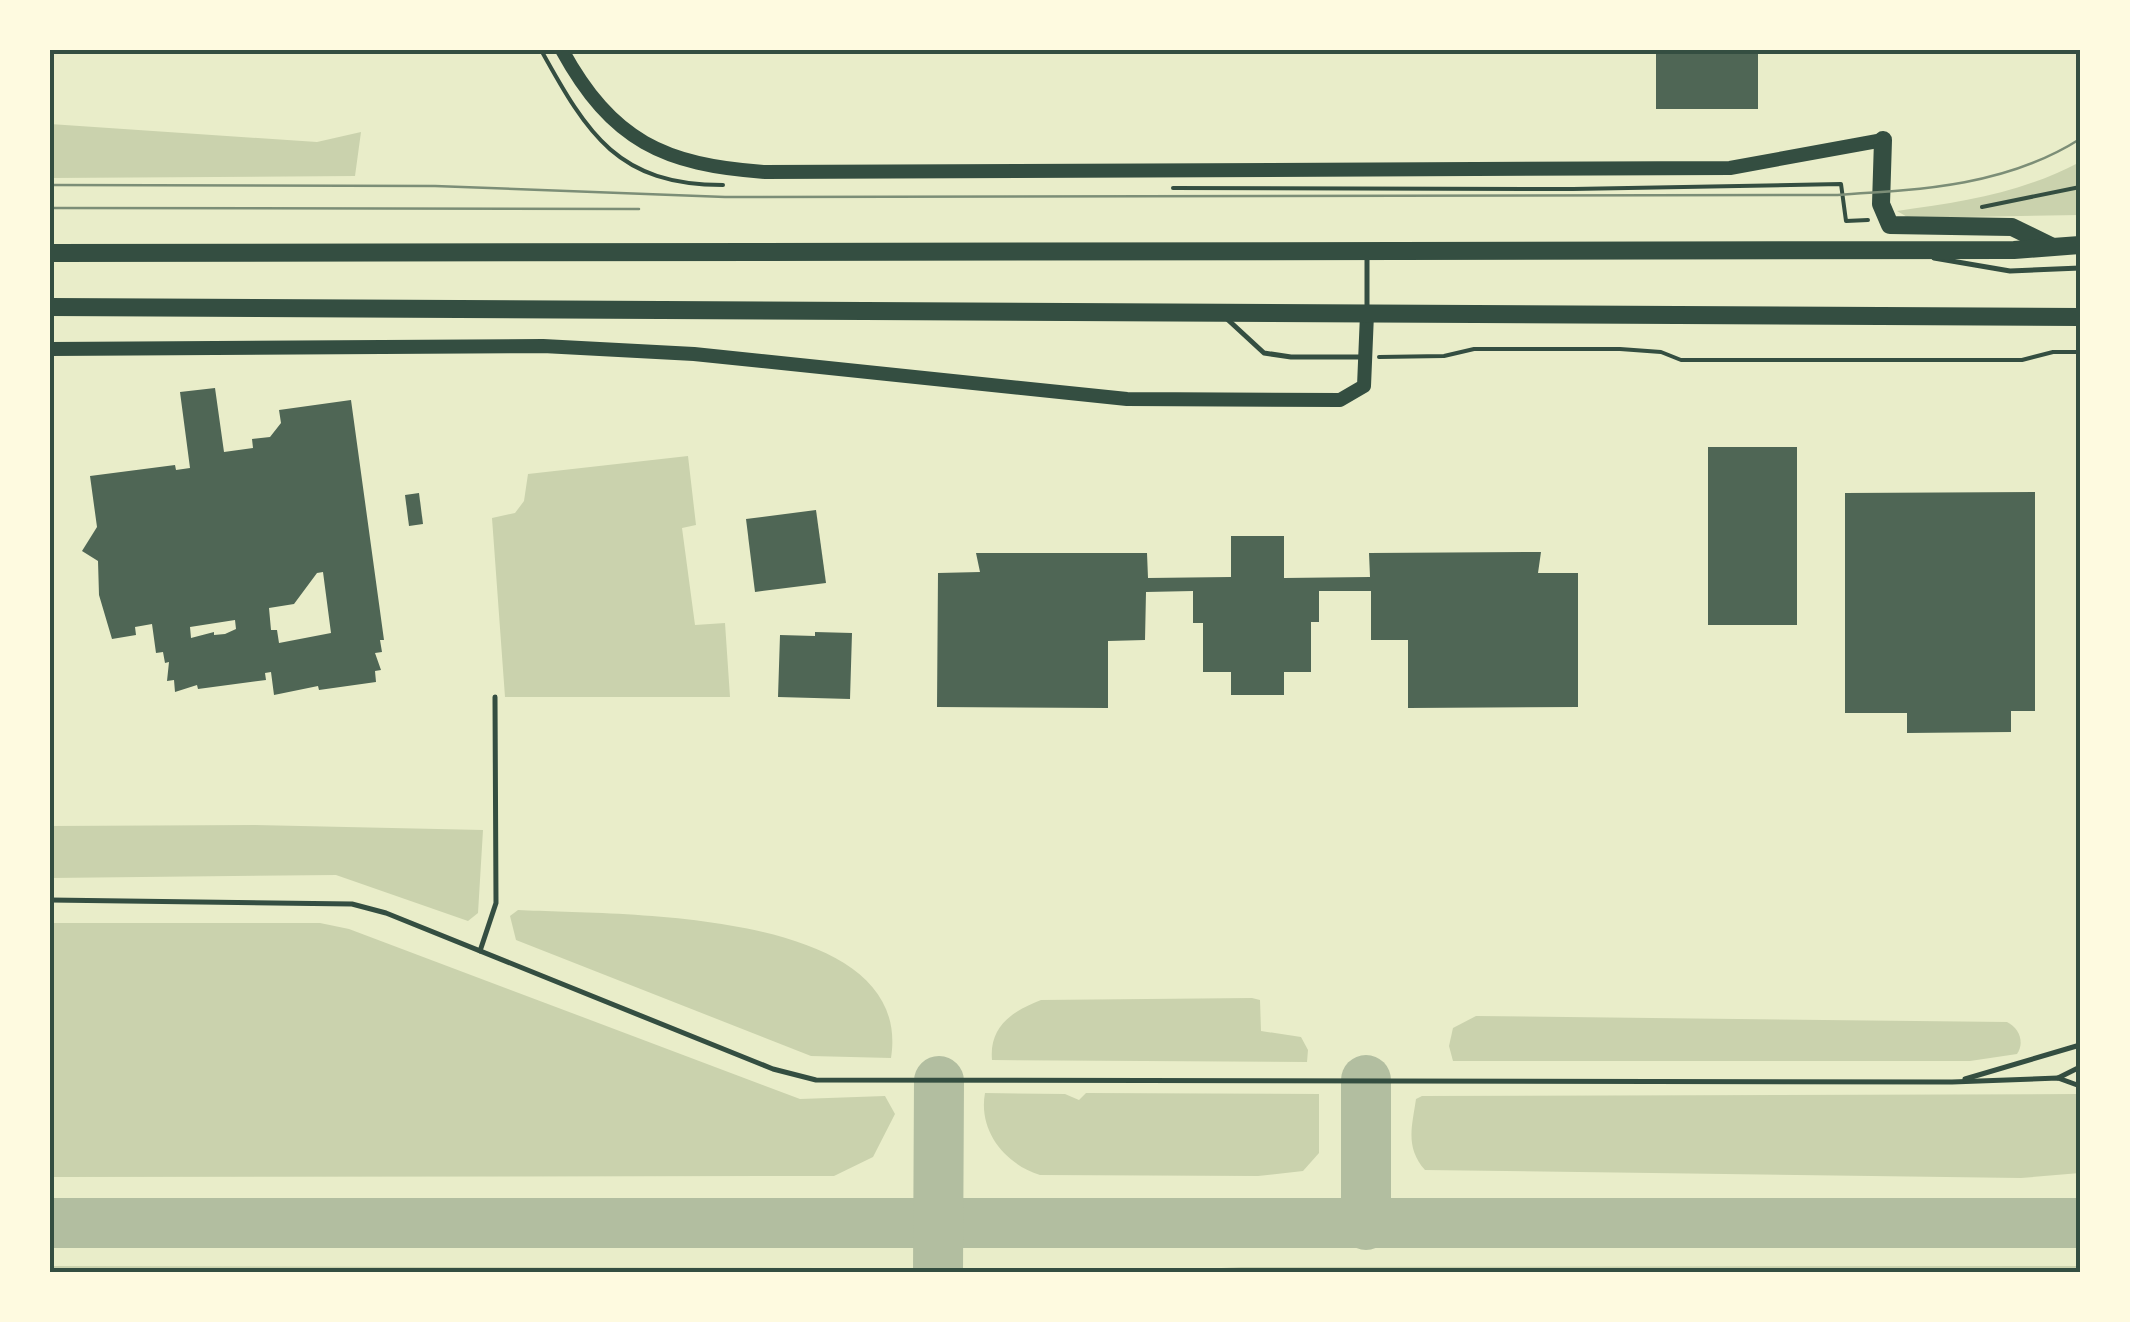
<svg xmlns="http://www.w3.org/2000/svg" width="2130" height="1322" font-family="Lora,serif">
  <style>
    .green { fill: #cad2ad }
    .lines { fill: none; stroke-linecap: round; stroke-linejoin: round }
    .taxiway { stroke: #b2bea0; stroke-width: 50 }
    .building { fill: #4f6655; fill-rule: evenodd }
    .path { stroke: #344e41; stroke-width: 4 }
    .service { stroke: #344e41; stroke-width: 5 }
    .tertiary { stroke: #344e41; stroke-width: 14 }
    .primary { stroke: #344e41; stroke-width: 18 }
    .tram { stroke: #7c8e77; stroke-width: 2.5 }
    .neatline { fill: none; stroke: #344e41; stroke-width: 4 }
  </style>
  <rect width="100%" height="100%" fill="#e9edc9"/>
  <!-- green -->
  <g class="green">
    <polygon points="50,124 317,142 361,132 355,176 50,178"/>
    <path d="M 2080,162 L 2080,215 L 1909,218 L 1897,211 C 1963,202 2021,193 2080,162 Z"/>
    <polygon points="688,456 696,525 682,528 695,625 725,623 730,697 505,697 492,518 515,513 524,501 528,474"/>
    <polygon points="255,825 483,830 478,913 468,921 336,875 50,878 50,826"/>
    <path d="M 518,910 C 612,915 915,906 891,1058 L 811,1056 L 516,940 L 510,916 Z"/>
    <polygon points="50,923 320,923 349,929 800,1099 885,1096 895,1114 873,1157 834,1176 50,1177"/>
    <path d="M 1252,998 L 1260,1000 L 1261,1031 L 1301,1037 L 1308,1050 L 1307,1062 L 992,1060 C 989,1026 1013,1011 1041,1000 Z"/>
    <path d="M 1476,1016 L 2007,1022 C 2019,1028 2025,1042 2017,1054 L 1970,1061 L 1453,1061 L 1449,1046 L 1453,1028 Z"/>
    <path d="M 985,1093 L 1065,1094 L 1079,1100 L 1086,1093 L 1319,1094 L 1319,1153 L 1303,1171 L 1258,1176 L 1040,1175 C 1005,1164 978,1131 985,1093 Z"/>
    <path d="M 2080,1094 L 2080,1173 L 2021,1178 L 1425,1170 C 1405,1147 1412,1127 1416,1099 L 1422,1096 Z"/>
    <polygon points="50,1266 818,1268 830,1272 50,1272"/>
    <polygon points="2080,1266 2080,1272 1142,1272 1241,1267"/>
  </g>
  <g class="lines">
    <!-- taxiway -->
    <g class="taxiway">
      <polyline points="1366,1080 1366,1225"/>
      <polyline points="50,1223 2080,1223"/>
      <polyline points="938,1272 939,1081"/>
    </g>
  </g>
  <!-- building -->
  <g class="building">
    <rect x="1656" y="50" width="102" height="59"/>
    <path d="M 215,388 L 224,452 L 253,448 L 252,439 L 270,437 L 281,423 L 279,410 L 351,400 L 384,640 L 380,640 L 382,652 L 375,653 L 381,670 L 375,671 L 376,682 L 319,690 L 318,686 L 274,695 L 271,672 L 265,673 L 266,680 L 198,689 L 197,685 L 175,692 L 174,680 L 167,681 L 169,662 L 165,663 L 163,652 L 156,653 L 152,624 L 135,627 L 136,635 L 112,639 L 99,595 L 98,561 L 82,551 L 97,527 L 90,476 L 175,465 L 176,470 L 190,468 L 180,392 ZM 323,572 L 331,633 L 279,643 L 277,630 L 271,630 L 269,608 L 294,604 L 317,573 ZM 235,620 L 236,629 L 225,634 L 214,635 L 214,632 L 191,638 L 190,627 Z"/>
    <rect x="1708" y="447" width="89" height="178"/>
    <polygon points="2035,492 2035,711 2011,711 2011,732 1907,733 1907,713 1845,713 1845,493"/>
    <polygon points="419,493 423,524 409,526 405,495"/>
    <polygon points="816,510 826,583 755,592 746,519"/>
    <polygon points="1231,536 1284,536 1284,578 1370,577 1369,553 1541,552 1538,573 1578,573 1578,707 1408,708 1408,640 1371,640 1371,591 1319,591 1319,622 1311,622 1311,672 1284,672 1284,695 1231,695 1231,672 1203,672 1203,623 1193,623 1193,591 1146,592 1145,640 1108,641 1108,708 937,707 938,573 980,572 976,553 1147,553 1148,578 1231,577"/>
    <polygon points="815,632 852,633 850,699 778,697 780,635 815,636"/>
  </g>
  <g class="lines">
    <!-- path -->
    <g class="path">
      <path d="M 541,50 C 588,135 618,185 723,185"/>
      <polyline points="1173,188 1573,189 1841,184 1846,221 1868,220"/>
      <polyline points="1982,207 2080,187"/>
      <polyline points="1379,357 1444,356 1474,349 1620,349 1661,352 1681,360 2022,360 2053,352 2080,352"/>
    </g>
    <!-- service -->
    <g class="service">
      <polyline points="1367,257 1367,311"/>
      <polyline points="1934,258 2010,271 2080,268"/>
      <polyline points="1226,318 1264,353 1291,357 1361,357"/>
      <polyline points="50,900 352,904 386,913 773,1069 816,1080 1952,1082 2058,1078 2080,1086"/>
      <polyline points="480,951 496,903 495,697"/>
      <polyline points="2058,1078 2080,1067"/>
      <polyline points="1965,1079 2080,1045"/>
    </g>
    <!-- tertiary -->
    <g class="tertiary">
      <path d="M 562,50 C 612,141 664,165 765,172 L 1730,168 L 1883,140"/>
      <polyline points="50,349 543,346 694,354 1127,399 1340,400 1364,386 1367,314"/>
    </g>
    <!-- primary -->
    <g class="primary">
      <polyline points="1883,140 1881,204 1890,225 2012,227 2051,246"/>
      <polyline points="50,253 2014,250 2080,245"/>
      <polyline points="50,307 2080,317"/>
    </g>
    <!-- tram -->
    <g class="tram">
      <path d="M 50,185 L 435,186 L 725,197 L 1835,195 C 1920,190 2006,186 2080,139"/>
      <polyline points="50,208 639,209"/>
    </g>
  </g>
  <!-- border -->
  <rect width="2130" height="1322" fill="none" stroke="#fefae0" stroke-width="105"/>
  <rect x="52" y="52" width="2026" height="1218" class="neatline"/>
</svg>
